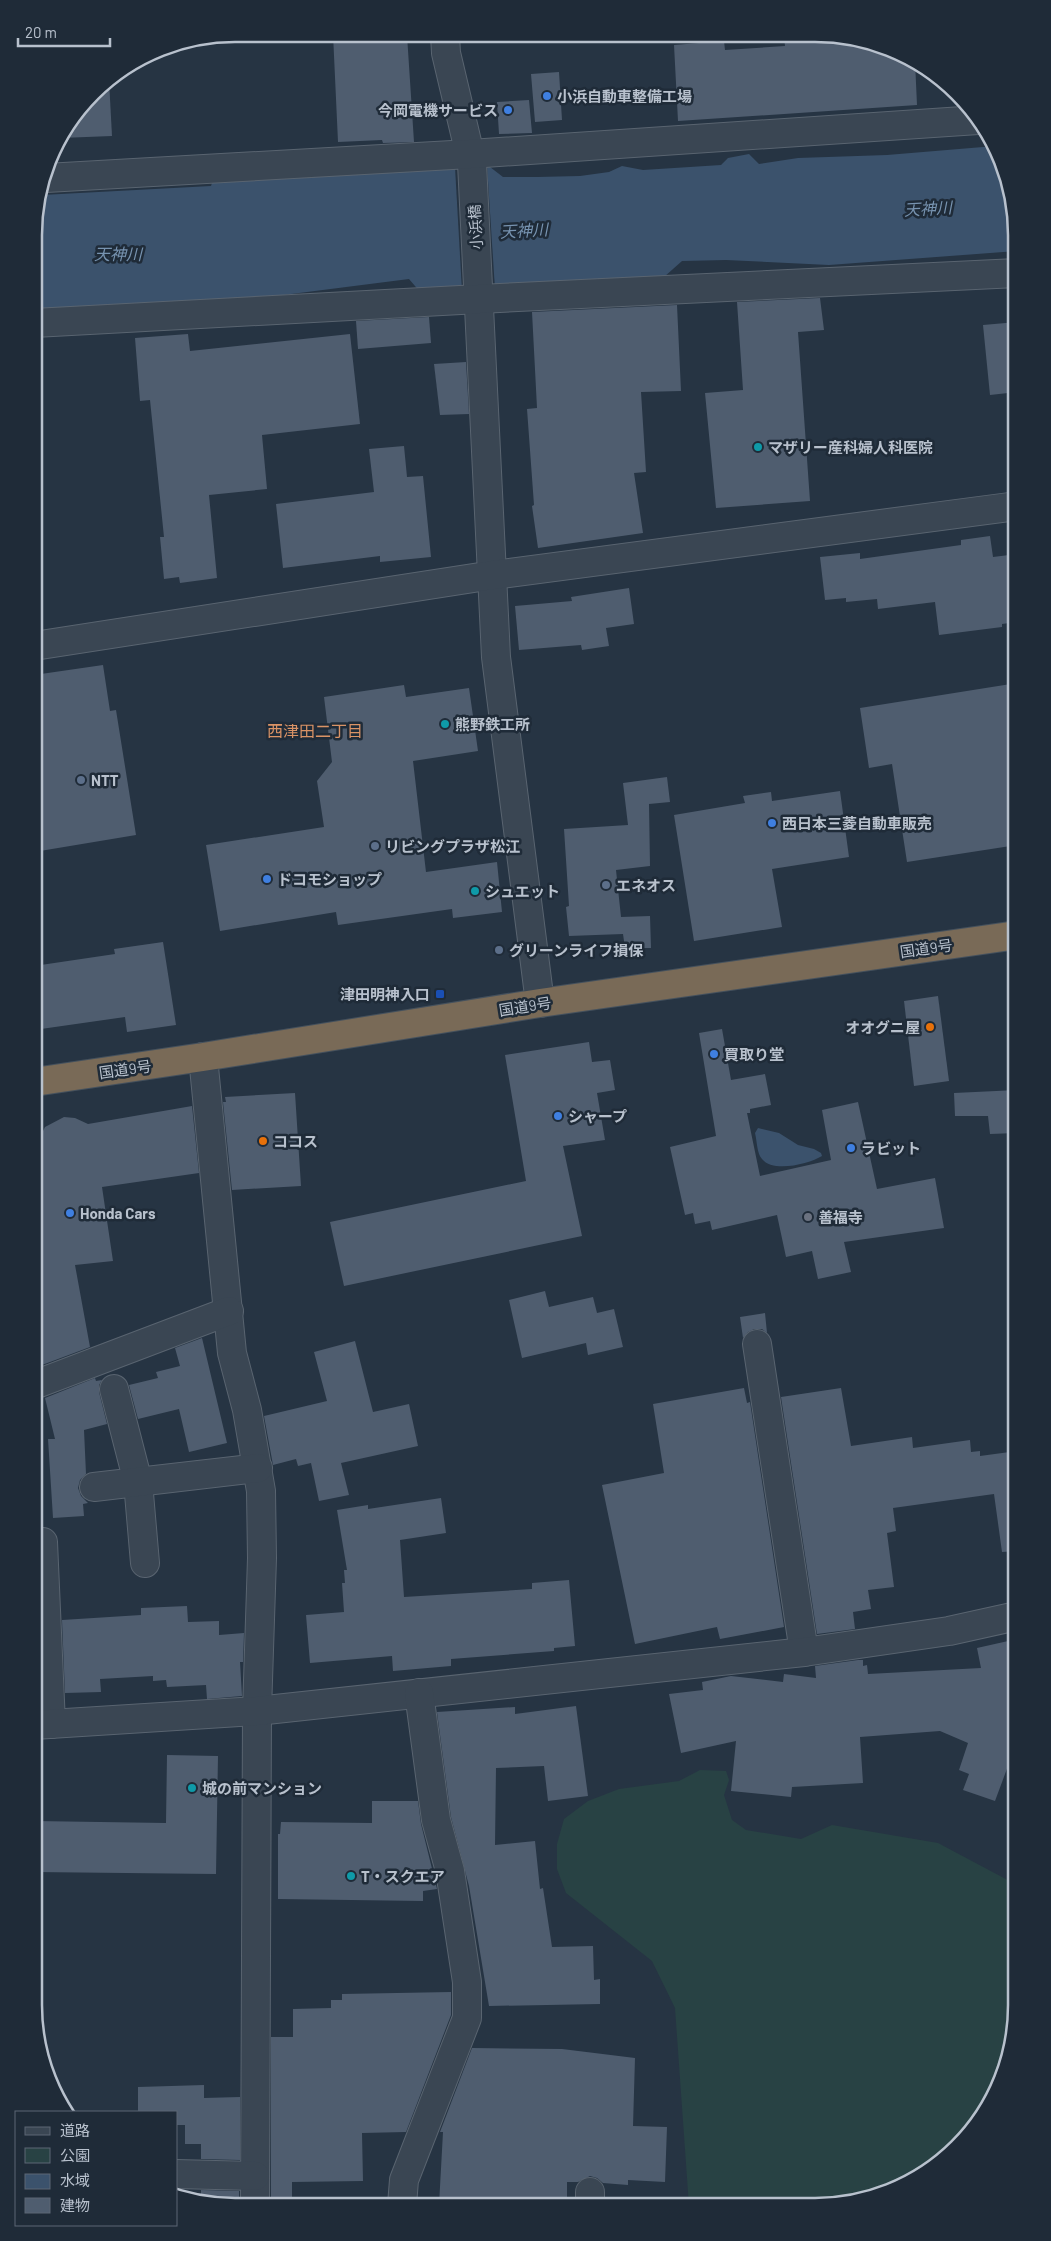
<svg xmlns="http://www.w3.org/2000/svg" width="1051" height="2241" font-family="Barlow,'Noto Sans JP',sans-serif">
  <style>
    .green { fill: #284244 }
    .water { fill: #3b526c }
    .pier { fill: #263443 }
    .building { fill: #4f5d6f }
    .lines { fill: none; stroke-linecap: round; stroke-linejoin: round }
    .minor-casing { stroke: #596470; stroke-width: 30 }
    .highway-casing { stroke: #45515d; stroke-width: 30 }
    .minor { stroke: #3a4653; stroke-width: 28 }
    .highway { stroke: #796a57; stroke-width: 28 }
    .shop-dot { fill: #3f7fe0; stroke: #1f2b38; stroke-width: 2 }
    .culture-dot { fill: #0f9aa8; stroke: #1f2b38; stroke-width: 2 }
    .service-dot { fill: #5c6f8a; stroke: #1f2b38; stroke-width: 2 }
    .transit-dot { fill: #1a4fb4; stroke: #1f2b38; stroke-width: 2 }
    .food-dot { fill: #e8710a; stroke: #1f2b38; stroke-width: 2 }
    .worship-dot { fill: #6b7280; stroke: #1f2b38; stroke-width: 2 }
    .labels { text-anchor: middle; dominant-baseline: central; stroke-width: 5; stroke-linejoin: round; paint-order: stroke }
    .poi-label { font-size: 15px; font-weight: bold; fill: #b8c1cd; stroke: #1f2b38; text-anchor: start }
    .street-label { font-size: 15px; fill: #b8c1cd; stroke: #1f2b38 }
    .water-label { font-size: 16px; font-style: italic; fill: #7793b0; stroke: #1f2b38 }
    .neighbourhood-label { font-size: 16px; fill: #da9366; stroke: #1f2b38 }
    .rim { fill: none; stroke: #b8c1cd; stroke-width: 2.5 }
  </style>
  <rect width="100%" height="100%" fill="#263443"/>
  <!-- green -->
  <polygon class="green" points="700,1770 726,1771 729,1780 724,1795 732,1820 746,1830 801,1839 832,1825 938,1843 1017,1885 1017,2019 1002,2082 967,2138 927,2173 868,2200 815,2207 689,2206 675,2008 652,1961 566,1893 557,1869 557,1844 564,1819 588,1801 619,1789 679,1781"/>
  <!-- water -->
  <g class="water">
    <polygon points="995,146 1010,183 1017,251 829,265 726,260 682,261 664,277 421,293 409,279 151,312 34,319 34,222 42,195 211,186 213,180 490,167 503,177 537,177 580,176 609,172 622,166 643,170 721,165 728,158 749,154 759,164 798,158 887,155"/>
    <path d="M 758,1128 L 779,1133 L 798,1145 L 814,1149 L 821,1153 L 822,1156 C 809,1164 773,1173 762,1159 C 757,1154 757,1141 755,1133 Z"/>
  </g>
  <!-- pier -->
  <polygon class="pier" points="487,165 495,289 462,291 455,167"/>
  <!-- building -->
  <g class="building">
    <polygon points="333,34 407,35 414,142 383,143 382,140 338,142"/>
    <polygon points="784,37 854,38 905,55 915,61 917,105 678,121 674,45 724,41 725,50 785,46"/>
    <polygon points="559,72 562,120 535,122 531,74"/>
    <polygon points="109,80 112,136 61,138 102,84"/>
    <polygon points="529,100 532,133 499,134 497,102"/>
    <polygon points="820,298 824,330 798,332 810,501 716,508 705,393 743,390 737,302"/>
    <polygon points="677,305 681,391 641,392 646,472 634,473 643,533 538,548 532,506 534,505 527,409 537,408 532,312"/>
    <polygon points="429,317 431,343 358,349 356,321"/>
    <polygon points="1017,322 1017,392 990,395 983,325"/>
    <polygon points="188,334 190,351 350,334 360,424 262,435 267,489 209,495 217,578 180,583 179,577 164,579 160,537 164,537 150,400 140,401 135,338"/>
    <polygon points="466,362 469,414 440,415 434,364"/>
    <polygon points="404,446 407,477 423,476 431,557 380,562 380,556 283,568 276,504 374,492 369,449"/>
    <polygon points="990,536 993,557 1017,554 1017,622 1002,624 1002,627 939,635 935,602 878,609 877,599 846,602 846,598 825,600 820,557 860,553 860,559 961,545 961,540"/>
    <polygon points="629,588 634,624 606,628 609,646 582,650 581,645 519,650 515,606 572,601 571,597"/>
    <polygon points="103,665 110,711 116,710 136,835 34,852 34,675"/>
    <polygon points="1017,683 1017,845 907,862 892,764 869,768 860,708"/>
    <polygon points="404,685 406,697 469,688 478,751 413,761 426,872 497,862 502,912 453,918 452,909 338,925 336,912 220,931 206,845 324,827 317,781 332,762 324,697"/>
    <polygon points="667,777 670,802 649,804 650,866 616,870 621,917 650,916 651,948 625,948 623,934 569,936 566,907 569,906 564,829 628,825 623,783"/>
    <polygon points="840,791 849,857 772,869 782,927 694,941 674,815 745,803 743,796 771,792 772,801"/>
    <polygon points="163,942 176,1025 127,1032 125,1017 34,1030 34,966 115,954 114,949"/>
    <polygon points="938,996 949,1081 914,1086 904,1001"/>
    <polygon points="722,1029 731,1080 765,1074 771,1105 750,1109 750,1113 747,1113 760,1176 831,1160 822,1110 858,1102 877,1189 935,1178 944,1228 844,1242 851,1272 818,1279 812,1251 786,1257 777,1215 712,1230 710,1221 695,1224 693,1213 685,1215 670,1147 716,1136 699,1033"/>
    <polygon points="589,1042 592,1062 610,1060 615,1090 597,1093 605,1140 563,1146 582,1236 344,1286 330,1222 526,1181 505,1055"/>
    <polygon points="1017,1090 1017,1133 990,1134 988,1116 955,1116 954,1093"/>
    <polygon points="295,1093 301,1186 232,1190 223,1102 226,1102 225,1097"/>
    <polygon points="192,1106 199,1173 102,1187 113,1261 75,1265 90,1347 34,1368 34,1132 43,1131 45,1127 64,1117 75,1118 88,1124"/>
    <polygon points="545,1291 549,1307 593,1297 597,1313 614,1309 623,1347 588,1355 586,1343 522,1358 509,1300"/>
    <polygon points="765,1313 767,1333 762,1329 754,1329 748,1332 743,1338 740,1317"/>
    <polygon points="202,1338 227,1443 189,1452 179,1409 138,1419 129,1385 158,1378 156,1372 180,1366 175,1348"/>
    <polygon points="355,1341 373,1412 409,1404 418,1446 341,1463 349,1495 319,1501 311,1463 298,1466 296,1459 273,1465 264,1416 327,1401 314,1352"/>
    <polygon points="95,1378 96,1381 102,1380 99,1385 99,1392 107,1424 84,1430 86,1474 80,1480 78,1488 81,1496 88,1503 83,1504 84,1516 53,1518 48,1439 55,1439 45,1398"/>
    <polygon points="744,1388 747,1403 750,1402 784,1627 720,1639 717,1627 635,1644 602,1485 664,1473 653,1404"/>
    <polygon points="841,1388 851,1446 912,1437 913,1448 970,1440 971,1452 980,1451 980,1456 1017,1451 1017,1551 1002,1552 994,1494 893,1508 896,1531 887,1533 894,1587 868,1590 871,1609 853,1612 855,1629 817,1634 781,1397"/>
    <polygon points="441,1498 446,1533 400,1540 404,1597 532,1589 532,1583 569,1580 575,1646 554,1648 554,1651 451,1659 451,1666 393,1671 392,1656 310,1663 306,1615 344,1612 342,1583 345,1583 344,1570 347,1570 337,1510 368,1505 368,1509"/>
    <polygon points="187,1606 188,1622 219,1621 219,1635 244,1633 243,1662 240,1662 242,1696 207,1699 206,1685 167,1687 166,1680 153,1681 153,1676 100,1679 101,1692 65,1693 62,1620 141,1615 141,1608"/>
    <polygon points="1017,1639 1017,1769 1008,1766 995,1801 963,1790 969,1774 959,1770 968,1743 940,1731 860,1737 863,1783 792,1787 791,1797 731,1791 736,1741 681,1753 669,1694 703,1690 702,1682 731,1676 783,1682 784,1674 816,1678 815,1666 858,1660 863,1660 863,1666 867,1665 868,1674 981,1668 977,1648"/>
    <polygon points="576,1706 588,1796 548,1801 544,1766 496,1768 495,1845 535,1841 540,1889 543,1888 552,1947 593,1946 594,1980 600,1979 600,2004 489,2006 469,1886 451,1817 437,1712 515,1707 515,1714"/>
    <polygon points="167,1755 218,1756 216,1874 34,1872 34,1821 166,1823"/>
    <polygon points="372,1801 418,1801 421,1824 437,1889 423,1891 423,1901 278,1899 278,1834 280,1834 281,1822 372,1823"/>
    <polygon points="451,1992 451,2015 406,2132 362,2133 363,2181 292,2182 292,2204 271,2204 271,2037 293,2037 293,2009 331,2008 331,2000 342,2000 342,1994"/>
    <polygon points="472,2048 562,2049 635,2058 633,2126 667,2127 665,2182 628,2180 628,2185 603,2183 597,2178 590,2176 578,2182 567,2182 567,2206 439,2205 443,2132 440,2132"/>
    <polygon points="204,2085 204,2098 240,2097 240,2160 201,2159 201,2144 185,2144 185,2125 176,2125 176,2112 138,2112 138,2087"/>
    <polygon points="201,2190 239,2191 239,2204 201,2203"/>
  </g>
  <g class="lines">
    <!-- minor casing -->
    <g class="minor-casing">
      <g id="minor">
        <polyline points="445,35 446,53 472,163 496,657 540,1003"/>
        <polyline points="46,178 470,154 978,120"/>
        <polyline points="34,323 479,299 1017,273"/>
        <polyline points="34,646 493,575 1017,506"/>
        <polyline points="203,1057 232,1353 247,1410 261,1491 262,1558 257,1711 255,2204"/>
        <polyline points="757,1344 804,1652"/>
        <polyline points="34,1385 229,1311"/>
        <polyline points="114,1389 138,1482 145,1563"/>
        <polyline points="94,1487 258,1468"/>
        <polyline points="43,1542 51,1724"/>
        <polyline points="34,1725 257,1711 804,1652 949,1631 1017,1616"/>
        <polyline points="176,2174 255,2176"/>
        <polyline points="402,2205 404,2180 467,2018 467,1982 450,1871 436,1820 419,1693"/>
        <polyline points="590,2206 590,2192"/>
      </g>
    </g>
    <!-- highway casing -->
    <g class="highway-casing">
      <polyline id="highway" points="34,1082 203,1057 540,1003 1017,935"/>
    </g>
    <!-- minor -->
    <use href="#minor" class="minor"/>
    <!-- highway -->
    <use href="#highway" class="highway"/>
  </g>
  <!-- markers -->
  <g class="shop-dot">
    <circle cx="547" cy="96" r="5"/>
    <circle cx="508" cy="110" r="5"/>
    <circle cx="772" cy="823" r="5"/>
    <circle cx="267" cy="879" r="5"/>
    <circle cx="714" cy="1054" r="5"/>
    <circle cx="558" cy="1116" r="5"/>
    <circle cx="851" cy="1148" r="5"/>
    <circle cx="70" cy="1213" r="5"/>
  </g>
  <g class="culture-dot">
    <circle cx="758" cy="447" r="5"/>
    <circle cx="445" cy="724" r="5"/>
    <circle cx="475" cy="891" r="5"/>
    <circle cx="192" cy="1788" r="5"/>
    <circle cx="351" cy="1876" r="5"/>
  </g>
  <g class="service-dot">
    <circle cx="81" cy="780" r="5"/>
    <circle cx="375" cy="846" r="5"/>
    <circle cx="606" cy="885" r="5"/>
    <circle cx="499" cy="950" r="5"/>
  </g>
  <rect class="transit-dot" x="435" y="989" width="10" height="10" rx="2.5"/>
  <g class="food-dot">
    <circle cx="930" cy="1027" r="5"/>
    <circle cx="263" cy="1141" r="5"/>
  </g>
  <circle class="worship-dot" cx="808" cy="1217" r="5"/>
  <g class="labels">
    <!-- poi labels -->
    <g class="poi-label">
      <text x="557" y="96">小浜自動車整備工場</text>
      <text x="498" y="110" text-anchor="end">今岡電機サービス</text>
      <text x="768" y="447">マザリー産科婦人科医院</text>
      <text x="455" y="724">熊野鉄工所</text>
      <text x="91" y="780">NTT</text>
      <text x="782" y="823">西日本三菱自動車販売</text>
      <text x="385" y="846">リビングプラザ松江</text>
      <text x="277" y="879">ドコモショップ</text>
      <text x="616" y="885">エネオス</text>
      <text x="485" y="891">シュエット</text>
      <text x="509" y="950">グリーンライフ損保</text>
      <text x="430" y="994" text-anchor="end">津田明神入口</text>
      <text x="920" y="1027" text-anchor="end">オオグニ屋</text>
      <text x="724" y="1054">買取り堂</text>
      <text x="568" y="1116">シャープ</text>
      <text x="273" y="1141">ココス</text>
      <text x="861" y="1148">ラビット</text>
      <text x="80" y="1213">Honda Cars</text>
      <text x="818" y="1217">善福寺</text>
      <text x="202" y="1788">城の前マンション</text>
      <text x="361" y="1876">T・スクエア</text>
    </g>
    <!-- street labels -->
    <g class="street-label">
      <text transform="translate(475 227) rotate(-93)">小浜橋</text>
      <text transform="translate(926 948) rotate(-8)">国道9号</text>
      <text transform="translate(525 1006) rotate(-9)">国道9号</text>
      <text transform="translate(125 1069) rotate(-8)">国道9号</text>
    </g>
    <!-- water labels -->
    <g class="water-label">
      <text transform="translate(928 208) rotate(-3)">天神川</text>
      <text transform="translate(524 230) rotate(-3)">天神川</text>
      <text x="118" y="253">天神川</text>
    </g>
    <!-- neighbourhood labels -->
    <g class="neighbourhood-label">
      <text x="315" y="730">西津田二丁目</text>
    </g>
  </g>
  <!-- crop -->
  <path d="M0 0H1051V2241H0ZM235 42H815A193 193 0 0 1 1008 235V2005A193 193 0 0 1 815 2198H235A193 193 0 0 1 42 2005V235A193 193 0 0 1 235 42Z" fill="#1f2b38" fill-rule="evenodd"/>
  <path class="rim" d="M235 42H815A193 193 0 0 1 1008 235V2005A193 193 0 0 1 815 2198H235A193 193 0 0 1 42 2005V235A193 193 0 0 1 235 42Z"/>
  <!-- legend -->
  <rect x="15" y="2111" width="162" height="115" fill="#1f2b38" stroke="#5c6774"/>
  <rect x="25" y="2127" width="25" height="8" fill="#3a4653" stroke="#5c6774"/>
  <text x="60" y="2136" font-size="15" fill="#b8c1cd">道路</text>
  <rect x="25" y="2148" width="25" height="15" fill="#284244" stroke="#5c6774"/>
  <text x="60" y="2161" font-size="15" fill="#b8c1cd">公園</text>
  <rect x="25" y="2174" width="25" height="15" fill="#3b526c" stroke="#5c6774"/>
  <text x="60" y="2186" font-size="15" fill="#b8c1cd">水域</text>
  <rect x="25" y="2198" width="25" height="15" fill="#4f5d6f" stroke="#5c6774"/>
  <text x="60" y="2211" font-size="15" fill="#b8c1cd">建物</text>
  <!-- scale -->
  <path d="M18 38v8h92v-8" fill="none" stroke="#b8c1cd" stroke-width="2.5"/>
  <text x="25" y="38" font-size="15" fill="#b8c1cd" stroke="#1f2b38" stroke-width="4" paint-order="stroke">20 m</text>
</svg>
